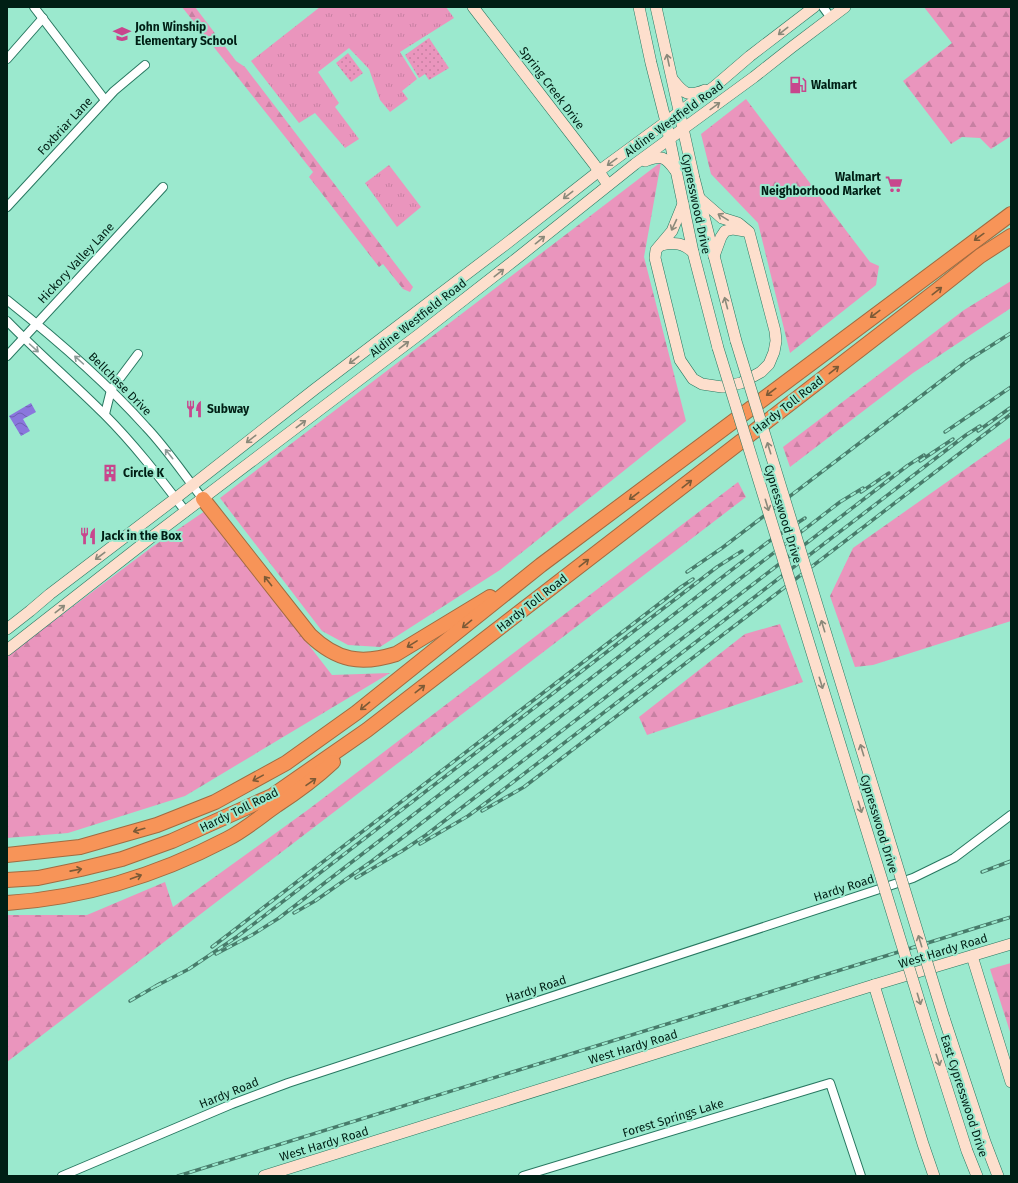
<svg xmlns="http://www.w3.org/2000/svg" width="1018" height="1183" font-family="'Fira Sans',sans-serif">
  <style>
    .grass { fill: url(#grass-tufts) }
    .forest { fill: url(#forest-firs) }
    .park { fill: url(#park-dots) }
    .water { fill: url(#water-waves) }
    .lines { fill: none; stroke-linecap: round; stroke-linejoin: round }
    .street-casing { stroke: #287861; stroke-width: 10 }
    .secondary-casing { stroke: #287861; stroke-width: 12 }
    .highway-casing { stroke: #a16b41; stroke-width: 16 }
    .street { stroke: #fff; stroke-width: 8 }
    .secondary { stroke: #fddfcd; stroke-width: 11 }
    .highway { stroke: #f79458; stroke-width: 14 }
    .rail-casing { stroke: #487c6b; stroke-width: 3.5 }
    .rail { stroke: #9be9ce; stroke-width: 2; stroke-dasharray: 6; stroke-linecap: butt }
    .secondary-bridge-casing { stroke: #287861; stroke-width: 12; stroke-linecap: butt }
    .secondary-bridge { stroke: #fddfcd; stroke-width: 11 }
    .oneway { stroke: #8b897a }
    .oneway2 { stroke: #7c5a36 }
    .oneway3 { stroke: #8c9a96 }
    .labels { text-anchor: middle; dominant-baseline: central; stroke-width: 4; stroke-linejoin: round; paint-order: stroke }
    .poi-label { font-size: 12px; font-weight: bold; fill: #001f15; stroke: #9be9ce; text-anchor: start }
    .street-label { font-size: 12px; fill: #001f15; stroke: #9be9ce }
  </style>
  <defs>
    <pattern id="grass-tufts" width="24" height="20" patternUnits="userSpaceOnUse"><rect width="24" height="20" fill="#ea95bd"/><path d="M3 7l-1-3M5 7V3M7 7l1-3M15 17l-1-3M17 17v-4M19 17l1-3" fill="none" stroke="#c780a2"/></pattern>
    <pattern id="forest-firs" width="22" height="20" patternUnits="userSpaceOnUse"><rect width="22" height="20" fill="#ea95bd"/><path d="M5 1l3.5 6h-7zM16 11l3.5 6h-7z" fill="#c780a2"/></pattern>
    <pattern id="park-dots" width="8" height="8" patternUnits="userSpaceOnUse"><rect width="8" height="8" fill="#ea95bd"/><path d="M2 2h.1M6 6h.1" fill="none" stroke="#c780a2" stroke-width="1.8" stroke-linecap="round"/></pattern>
    <pattern id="water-waves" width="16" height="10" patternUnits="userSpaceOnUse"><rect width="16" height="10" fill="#8a76dd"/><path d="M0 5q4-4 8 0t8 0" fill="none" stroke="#6e60b2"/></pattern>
  </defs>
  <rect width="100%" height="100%" fill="#9be9ce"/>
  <!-- grass -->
  <g class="grass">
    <polygon points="320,7 446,7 454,18 400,52 417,79 402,91 408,99 390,112 380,100 369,69 349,48 318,72 339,103 335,107 359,139 345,148 315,113 299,123 251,61"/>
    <polygon points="389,165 421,207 397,227 365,183"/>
  </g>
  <!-- forest -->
  <g class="forest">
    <polygon points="182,7 195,7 236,61 245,67 413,287 410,292 403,289 383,264 379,267 309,177 313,172"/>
    <polygon points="924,7 1011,7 1011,136 991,149 980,138 962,137 951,144 903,81 952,43"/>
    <polygon points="746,99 870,262 879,266 876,285 790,353 758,223 711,174 701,134"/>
    <polygon points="661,162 644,257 686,421 500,570 380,647 348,645 322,631 220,498"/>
    <polygon points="1011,281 1011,308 913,373 790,467 783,447 964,310"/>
    <polygon points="1011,437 1011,621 873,665 855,667 830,596 853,548"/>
    <polygon points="738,482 746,497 7,1062 7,915 87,915 165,882 173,907 309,809"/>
    <polygon points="205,511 332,675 390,673 185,796 68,833 7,838 7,656 152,547"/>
    <polygon points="780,624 803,682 647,735 639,717 745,634"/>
    <polygon points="1011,963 1011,1035 990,969"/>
  </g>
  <!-- park -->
  <g class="park">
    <polygon points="429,38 449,68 429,80 425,74 419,78 405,55"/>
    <polygon points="348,53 363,73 351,82 336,63"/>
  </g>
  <!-- water -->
  <polygon class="water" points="31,403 36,412 23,419 30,431 21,436 9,416"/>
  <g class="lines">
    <!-- street casing -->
    <g class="street-casing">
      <g id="street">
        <polyline points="34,7 105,100"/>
        <polyline points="823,7 831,18"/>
        <polyline points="7,59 43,18"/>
        <polyline points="7,207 114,91 145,65"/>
        <path d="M 7,300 C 56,339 104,380 146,427 C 167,449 184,475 203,499"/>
        <path d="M 7,321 C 38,353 72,382 104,414 C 135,445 160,478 186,512"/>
        <polyline points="7,356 163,187"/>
        <polyline points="105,414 111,390 138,354"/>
        <polyline points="62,1176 232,1104 288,1083 913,878 954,858 1011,815"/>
        <polyline points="523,1176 830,1083 861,1176"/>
      </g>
    </g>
    <!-- secondary casing -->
    <g class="secondary-casing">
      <g id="secondary">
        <polyline points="473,7 594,164 608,185"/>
        <polyline points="639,7 651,63 666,122 693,252 718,348"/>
        <polyline points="656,7 694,178 736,341"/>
        <path d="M 673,80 C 684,94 688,97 705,90"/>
        <path d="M 645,161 C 661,155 665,156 675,170"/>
        <polyline points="683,204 672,231 656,250 655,258 680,360 693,379 702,384 722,387 741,383 761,372 769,364 774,352 776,341 775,331 749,232 738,223 722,218 699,198"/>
        <path d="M 661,245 C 675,242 683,243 693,252"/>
        <polyline points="714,256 721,237 725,231 733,229 745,231"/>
        <polyline points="7,629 30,611 50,594 176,498 315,389 506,244 599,171 715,86 750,56 814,7"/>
        <polyline points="7,650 149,539 421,333 516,259 635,164 754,77 792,47 845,7"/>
        <polyline points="972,956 1011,1082"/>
        <polyline points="874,985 923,1144 934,1176"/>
        <polyline points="944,1018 985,1142 998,1176"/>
        <polyline points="926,1023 967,1151 977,1176"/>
        <polyline points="264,1176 874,985 1011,944"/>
      </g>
    </g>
    <!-- highway casing -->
    <g class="highway-casing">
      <g id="highway">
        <path d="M 203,499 L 310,635 C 337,661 361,665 396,654 L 490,597"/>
        <polyline points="7,855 80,847 157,825 215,802 286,763 356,713 541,565 1011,214"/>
        <polyline points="7,880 38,878 81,869 122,859 172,841 272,796 367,730 936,291 980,256 1011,236"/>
        <path d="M 7,903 C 84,898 158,875 227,839 C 245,830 261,816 277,805 C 297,792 315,779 333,762"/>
      </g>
    </g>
    <!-- street -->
    <use href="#street" class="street"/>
    <!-- secondary -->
    <use href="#secondary" class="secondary"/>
    <!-- highway -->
    <use href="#highway" class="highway"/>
    <!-- rail casing -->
    <g class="rail-casing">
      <g id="rail">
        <polyline points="978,431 1010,408"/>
        <polyline points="945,432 1011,387"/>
        <polyline points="920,461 953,439"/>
        <polyline points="861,492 889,473"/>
        <polyline points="687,572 722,548 967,361 1011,333"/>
        <polyline points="482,811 524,787 1011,414"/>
        <polyline points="420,844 468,816 491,799 966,435 980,426"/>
        <polyline points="982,872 1011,861"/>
        <polyline points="356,878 402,851 426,835 907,466 924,455"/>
        <polyline points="294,913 315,901 372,861 840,502 863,488"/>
        <polyline points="212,947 681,587 693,579"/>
        <polyline points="216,954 252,935 279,918 768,542 805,518"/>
        <polyline points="156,986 189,969 238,936 717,567 742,551"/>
        <polyline points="130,1001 161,983"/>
        <polyline points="178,1176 1011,917"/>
      </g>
    </g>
    <!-- rail -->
    <use href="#rail" class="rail"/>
    <!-- secondary-bridge casing -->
    <g class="secondary-bridge-casing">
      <g id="secondary-bridge">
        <polyline points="736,341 944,1018"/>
        <polyline points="718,348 926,1023"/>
      </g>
    </g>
    <!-- secondary-bridge -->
    <use href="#secondary-bridge" class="secondary-bridge"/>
  </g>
  <!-- one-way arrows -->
  <defs><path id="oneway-shaft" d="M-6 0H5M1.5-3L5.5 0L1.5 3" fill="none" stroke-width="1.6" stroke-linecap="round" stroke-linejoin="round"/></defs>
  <g class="oneway">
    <use href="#oneway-shaft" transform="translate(783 31) rotate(142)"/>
    <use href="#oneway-shaft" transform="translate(668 60) rotate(-102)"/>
    <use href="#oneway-shaft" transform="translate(715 106) rotate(-36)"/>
    <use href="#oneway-shaft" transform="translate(612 162) rotate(144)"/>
    <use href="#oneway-shaft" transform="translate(568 195) rotate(142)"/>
    <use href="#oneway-shaft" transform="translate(723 217) rotate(-149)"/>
    <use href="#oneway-shaft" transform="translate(674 225) rotate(115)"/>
    <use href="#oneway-shaft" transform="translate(540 240) rotate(-39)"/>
    <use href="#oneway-shaft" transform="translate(499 273) rotate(-38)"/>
    <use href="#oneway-shaft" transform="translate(726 303) rotate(-105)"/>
    <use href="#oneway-shaft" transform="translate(404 345) rotate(-37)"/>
    <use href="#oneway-shaft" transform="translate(354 360) rotate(143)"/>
    <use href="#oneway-shaft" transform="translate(301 424) rotate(-37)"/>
    <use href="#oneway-shaft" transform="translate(251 439) rotate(142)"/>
    <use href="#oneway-shaft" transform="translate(769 448) rotate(-107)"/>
    <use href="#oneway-shaft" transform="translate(767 505) rotate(73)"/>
    <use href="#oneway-shaft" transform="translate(100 556) rotate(143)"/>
    <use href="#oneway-shaft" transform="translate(60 609) rotate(-38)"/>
    <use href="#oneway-shaft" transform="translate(823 626) rotate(-107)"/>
    <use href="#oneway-shaft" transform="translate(821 683) rotate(73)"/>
    <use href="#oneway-shaft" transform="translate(862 750) rotate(-107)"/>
    <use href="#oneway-shaft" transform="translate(860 807) rotate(73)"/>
    <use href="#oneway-shaft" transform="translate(920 941) rotate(-107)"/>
    <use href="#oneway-shaft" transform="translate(919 999) rotate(73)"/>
    <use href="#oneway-shaft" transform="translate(938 1060) rotate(72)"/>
  </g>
  <g class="oneway2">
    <use href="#oneway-shaft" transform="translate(979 237) rotate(144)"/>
    <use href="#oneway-shaft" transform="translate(937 291) rotate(-38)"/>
    <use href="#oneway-shaft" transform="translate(875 314) rotate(143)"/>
    <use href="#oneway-shaft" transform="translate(834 370) rotate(-38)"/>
    <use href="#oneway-shaft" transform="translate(771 392) rotate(143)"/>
    <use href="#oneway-shaft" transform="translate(687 484) rotate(-38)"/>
    <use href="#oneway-shaft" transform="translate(634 496) rotate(143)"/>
    <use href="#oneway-shaft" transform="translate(584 563) rotate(-38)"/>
    <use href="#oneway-shaft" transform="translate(268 581) rotate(-128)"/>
    <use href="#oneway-shaft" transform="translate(467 624) rotate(141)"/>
    <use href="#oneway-shaft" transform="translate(412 644) rotate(148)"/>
    <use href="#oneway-shaft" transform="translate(420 689) rotate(-38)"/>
    <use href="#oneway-shaft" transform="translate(365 706) rotate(141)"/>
    <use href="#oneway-shaft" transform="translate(258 778) rotate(151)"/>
    <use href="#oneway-shaft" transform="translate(311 782) rotate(-35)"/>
    <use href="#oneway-shaft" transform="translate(139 830) rotate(164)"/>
    <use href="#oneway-shaft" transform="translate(76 870) rotate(-11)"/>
    <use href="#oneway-shaft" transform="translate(136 877) rotate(-20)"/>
  </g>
  <g class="oneway3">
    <use href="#oneway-shaft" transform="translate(34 348) rotate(42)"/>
    <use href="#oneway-shaft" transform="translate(79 360) rotate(-138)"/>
    <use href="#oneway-shaft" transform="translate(169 454) rotate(-129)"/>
  </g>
  <!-- icons -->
  <defs>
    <g id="school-bare" transform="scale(1.38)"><path d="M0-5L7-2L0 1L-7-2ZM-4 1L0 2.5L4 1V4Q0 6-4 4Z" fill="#c8468d" stroke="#9be9ce" stroke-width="2.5" paint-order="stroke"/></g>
    <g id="fuel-bare" transform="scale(1.38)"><path d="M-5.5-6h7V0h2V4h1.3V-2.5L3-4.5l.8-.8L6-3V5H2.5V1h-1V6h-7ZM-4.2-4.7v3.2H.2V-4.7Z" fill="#c8468d" stroke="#9be9ce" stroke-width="2.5" paint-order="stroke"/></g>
    <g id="supermarket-bare" transform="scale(1.38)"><path d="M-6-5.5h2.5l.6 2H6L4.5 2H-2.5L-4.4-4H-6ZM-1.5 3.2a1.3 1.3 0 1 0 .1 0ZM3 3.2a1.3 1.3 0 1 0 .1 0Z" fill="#c8468d" stroke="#9be9ce" stroke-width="2.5" paint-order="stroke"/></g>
    <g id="restaurant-bare" transform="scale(1.38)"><path d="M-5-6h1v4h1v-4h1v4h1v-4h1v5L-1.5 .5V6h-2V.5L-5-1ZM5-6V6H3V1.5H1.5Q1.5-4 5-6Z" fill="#c8468d" stroke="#9be9ce" stroke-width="2.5" paint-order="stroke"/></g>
    <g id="building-bare" transform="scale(1.38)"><path d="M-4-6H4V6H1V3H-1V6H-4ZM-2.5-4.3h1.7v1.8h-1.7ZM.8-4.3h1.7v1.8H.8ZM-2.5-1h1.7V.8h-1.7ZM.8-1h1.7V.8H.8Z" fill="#c8468d" stroke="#9be9ce" stroke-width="2.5" paint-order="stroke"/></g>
  </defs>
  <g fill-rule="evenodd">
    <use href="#school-bare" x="122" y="34"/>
    <use href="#fuel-bare" x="798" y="85"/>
    <use href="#supermarket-bare" x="894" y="184"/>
    <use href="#restaurant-bare" x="194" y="409"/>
    <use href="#building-bare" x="110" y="473"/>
    <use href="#restaurant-bare" x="88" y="536"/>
  </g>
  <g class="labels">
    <!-- poi labels -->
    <g class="poi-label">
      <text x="135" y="27">John Winship<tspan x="135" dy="14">Elementary School</tspan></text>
      <text x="811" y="85">Walmart</text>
      <text x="881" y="177" text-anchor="end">Walmart<tspan x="881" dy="14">Neighborhood Market</tspan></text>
      <text x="207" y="409">Subway</text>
      <text x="123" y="473">Circle K</text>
      <text x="101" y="536">Jack in the Box</text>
    </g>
    <!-- street labels -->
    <g class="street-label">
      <text transform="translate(552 88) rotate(53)">Spring Creek Drive</text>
      <text transform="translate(674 119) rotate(-36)">Aldine Westfield Road</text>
      <text transform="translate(65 126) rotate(-47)">Foxbriar Lane</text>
      <text transform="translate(696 204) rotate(78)">Cypresswood Drive</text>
      <text transform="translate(76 263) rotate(-47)">Hickory Valley Lane</text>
      <text transform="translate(418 318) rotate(-38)">Aldine Westfield Road</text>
      <text transform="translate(120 384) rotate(45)">Bellchase Drive</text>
      <text transform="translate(788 405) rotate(-38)">Hardy Toll Road</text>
      <text transform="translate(783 514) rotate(73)">Cypresswood Drive</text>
      <text transform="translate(532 603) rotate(-38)">Hardy Toll Road</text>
      <text transform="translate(239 810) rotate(-26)">Hardy Toll Road</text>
      <text transform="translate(879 824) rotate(73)">Cypresswood Drive</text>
      <text transform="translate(844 888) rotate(-18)">Hardy Road</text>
      <text transform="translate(943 951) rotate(-17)">West Hardy Road</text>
      <text transform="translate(536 989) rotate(-18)">Hardy Road</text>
      <text transform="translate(633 1047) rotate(-17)">West Hardy Road</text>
      <text transform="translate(229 1093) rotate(-22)">Hardy Road</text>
      <text transform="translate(964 1096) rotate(72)">East Cypresswood Drive</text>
      <text transform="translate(673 1118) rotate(-17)">Forest Springs Lake</text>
      <text transform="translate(324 1144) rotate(-17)">West Hardy Road</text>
    </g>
  </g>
  <!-- border -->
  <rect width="1018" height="1183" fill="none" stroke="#001f15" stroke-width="16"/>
</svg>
